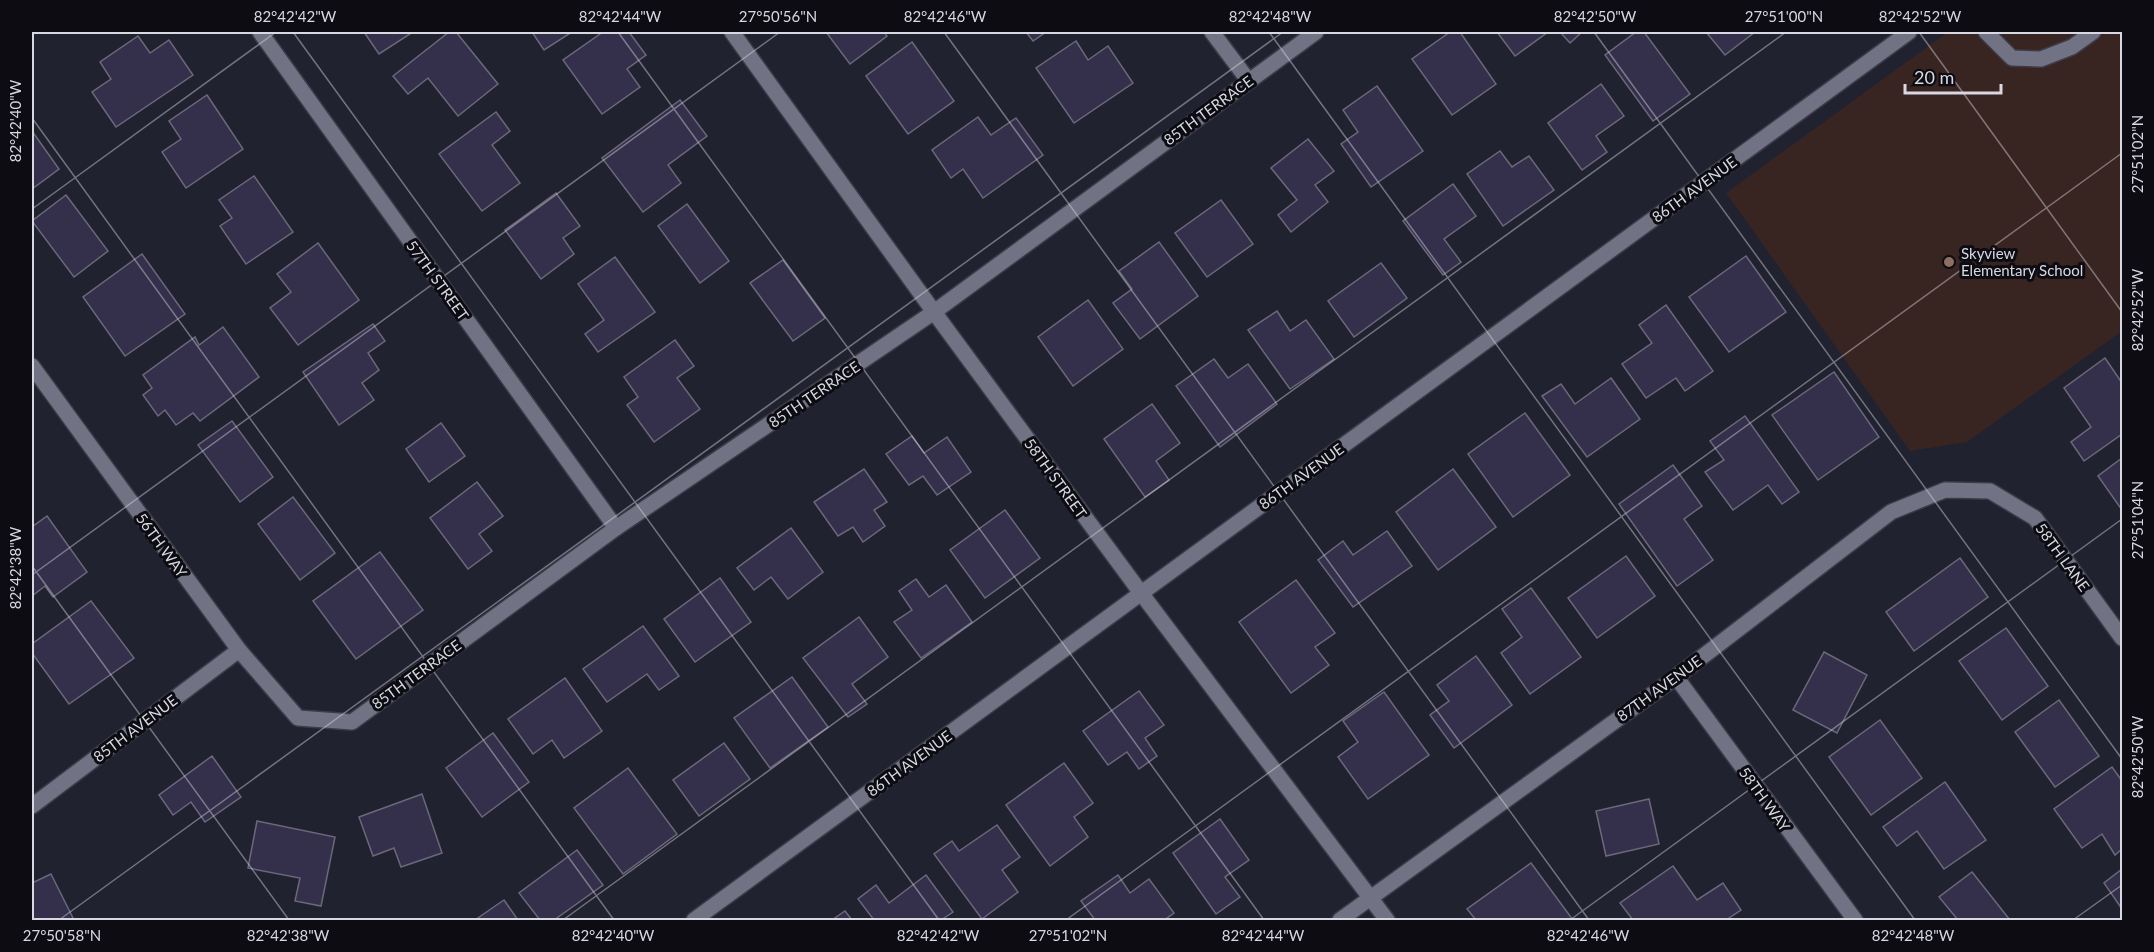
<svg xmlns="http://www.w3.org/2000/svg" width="2154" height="952" font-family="Lato,sans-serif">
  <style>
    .education { fill: #382521 }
    .building { fill: #342f4b; stroke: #6b6879; stroke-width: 1.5 }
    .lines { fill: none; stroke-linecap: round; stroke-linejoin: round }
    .lane-casing { stroke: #3c3c48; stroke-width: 18 }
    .street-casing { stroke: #3c3c48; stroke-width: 18 }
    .secondary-casing { stroke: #3c3c48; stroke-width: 18 }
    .lane { stroke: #717283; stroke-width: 15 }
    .street { stroke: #717283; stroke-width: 15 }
    .secondary { stroke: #717283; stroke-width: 15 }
    .ticks { fill: none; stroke: #d7d8e1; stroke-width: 1.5; stroke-opacity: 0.45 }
    .education-dot { fill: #8d6e63; stroke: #0c0c12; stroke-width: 2 }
    .labels { text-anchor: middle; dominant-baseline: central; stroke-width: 6; stroke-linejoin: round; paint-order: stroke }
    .street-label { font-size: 15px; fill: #d7d8e1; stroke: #0c0c12 }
    .poi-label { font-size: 15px; fill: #d7d8e1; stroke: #0c0c12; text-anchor: start }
    .neatline { fill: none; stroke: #d7d8e1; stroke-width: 2 }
    .ticks-label { font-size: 15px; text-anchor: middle; fill: #d7d8e1 }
  </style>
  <rect width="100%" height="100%" fill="#212230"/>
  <!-- education -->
  <polygon class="education" points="1948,32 2122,32 2122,331 1967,442 1910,451 1726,193"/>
  <!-- building -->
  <g class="building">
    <polygon points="364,32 413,32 379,54"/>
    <polygon points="449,32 456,32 498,84 458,116 428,78 408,94 393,76"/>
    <polygon points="532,32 572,32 544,50"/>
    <polygon points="603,32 629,32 646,55 627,69 640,87 602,114 563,60"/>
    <polygon points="826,32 884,32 887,36 850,64"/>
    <polygon points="1026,32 1046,32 1033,41"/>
    <polygon points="1450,32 1460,32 1496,84 1452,115 1412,59"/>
    <polygon points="1497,32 1548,32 1515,56"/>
    <polygon points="1560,32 1582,32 1570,43"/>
    <polygon points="1636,32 1644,32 1690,94 1653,121 1605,55"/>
    <polygon points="1706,32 1755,32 1725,55"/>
    <polygon points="138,36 150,53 169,40 193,75 116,127 92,92 111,79 100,62"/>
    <polygon points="1076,41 1088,60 1108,46 1133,83 1074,123 1036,68"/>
    <polygon points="912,42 954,101 908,134 866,76"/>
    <polygon points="1601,84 1624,116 1596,136 1607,152 1582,170 1548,123"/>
    <polygon points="1377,86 1423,151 1371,187 1341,144 1358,132 1343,110"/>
    <polygon points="207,95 243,149 186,188 162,152 181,139 169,121"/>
    <polygon points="680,100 707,136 668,165 681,183 643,212 602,158"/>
    <polygon points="496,112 510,131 492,145 520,183 482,211 439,154"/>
    <polygon points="978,117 991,135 1016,118 1043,155 983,198 963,169 951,178 932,150"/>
    <polygon points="32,131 59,169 32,189"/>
    <polygon points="1308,139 1334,171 1315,185 1328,202 1291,232 1278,215 1297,200 1271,168"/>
    <polygon points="1500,151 1512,167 1529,156 1554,190 1503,226 1467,174"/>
    <polygon points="254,176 293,232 246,264 220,226 232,218 219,200"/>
    <polygon points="1453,184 1476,216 1444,239 1461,262 1443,275 1403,221"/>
    <polygon points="556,193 580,226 563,238 574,254 541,279 505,230"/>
    <polygon points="66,195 108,251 74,277 32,221"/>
    <polygon points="1221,200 1253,244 1207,277 1175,233"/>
    <polygon points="687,204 729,261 700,283 658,226"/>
    <polygon points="1159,242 1198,296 1140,339 1113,303 1132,289 1119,271"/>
    <polygon points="318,243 359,300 298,345 270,308 291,292 277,274"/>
    <polygon points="142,254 185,314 125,356 83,297"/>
    <polygon points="1746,256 1786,312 1729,352 1689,297"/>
    <polygon points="615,257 655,312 598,352 585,334 604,320 578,284"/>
    <polygon points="783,260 825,318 793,341 750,283"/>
    <polygon points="1381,263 1407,298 1354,337 1328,301"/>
    <polygon points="1088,300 1123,349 1073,386 1038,337"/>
    <polygon points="1666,305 1713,371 1685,391 1676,378 1646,398 1622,364 1652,343 1639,325"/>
    <polygon points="1277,311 1290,331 1306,320 1334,359 1290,389 1248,330"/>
    <polygon points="373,324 385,341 368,353 379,370 362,383 374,400 339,425 303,372"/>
    <polygon points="223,327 259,377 200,421 193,413 176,425 165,410 158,416 143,395 152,388 143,375 195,337 199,345"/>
    <polygon points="675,340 694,366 677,378 700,409 654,442 627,405 638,397 624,377"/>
    <polygon points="2105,358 2122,383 2122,434 2084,461 2071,442 2091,427 2064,388"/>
    <polygon points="1214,359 1228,378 1248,364 1277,404 1220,447 1176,386"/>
    <polygon points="1834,372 1879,437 1818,480 1772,415"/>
    <polygon points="1611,378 1640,419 1587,457 1542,396 1561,384 1575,404"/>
    <polygon points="1152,404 1180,443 1156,461 1169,480 1145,497 1104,439"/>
    <polygon points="1525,413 1570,475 1513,517 1468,454"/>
    <polygon points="1745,416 1799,492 1782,504 1768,485 1733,510 1705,472 1724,460 1710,441"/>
    <polygon points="232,421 273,477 240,502 198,445"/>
    <polygon points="441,423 465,456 429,482 406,449"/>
    <polygon points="912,436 924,453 947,437 971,472 937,495 923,476 909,485 886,454"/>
    <polygon points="2122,458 2122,510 2098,476"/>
    <polygon points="1673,465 1702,506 1684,519 1713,560 1677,586 1619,504"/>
    <polygon points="864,469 887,502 874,510 885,526 863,542 853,527 838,536 814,502"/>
    <polygon points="1453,469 1496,527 1438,570 1396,512"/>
    <polygon points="477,482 503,516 479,534 492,551 468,569 430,518"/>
    <polygon points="293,497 335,553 300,580 258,524"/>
    <polygon points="1005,510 1040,558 985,598 950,550"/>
    <polygon points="47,516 87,572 53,597 45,586 32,596 32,527"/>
    <polygon points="791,528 823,572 788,599 771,577 754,590 737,568"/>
    <polygon points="1387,531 1412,566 1353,607 1318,560 1343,541 1353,555"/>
    <polygon points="380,552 423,610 356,659 313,601"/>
    <polygon points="1626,556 1655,596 1597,638 1568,598"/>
    <polygon points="1960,558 1988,597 1914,651 1886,612"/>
    <polygon points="720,578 751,622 695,662 664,619"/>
    <polygon points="916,579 929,597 946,585 972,622 921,658 894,622 912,610 899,591"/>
    <polygon points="1296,580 1335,633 1315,647 1329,665 1291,693 1239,622"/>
    <polygon points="1531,588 1581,657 1530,694 1501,653 1522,637 1502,609"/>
    <polygon points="91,601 134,658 69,704 32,653 32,644"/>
    <polygon points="859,617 888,657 852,684 867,704 848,717 803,658"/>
    <polygon points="643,626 679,676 659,690 647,674 607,702 583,669"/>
    <polygon points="2006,628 2048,686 2002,720 1959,661"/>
    <polygon points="1824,652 1867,675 1837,733 1793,710"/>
    <polygon points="1476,656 1512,705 1454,748 1430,715 1449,701 1437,685"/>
    <polygon points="792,677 828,727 770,768 734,718"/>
    <polygon points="565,678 602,731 564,758 552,740 533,754 508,719"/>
    <polygon points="1139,691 1164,725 1145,738 1157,756 1139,769 1127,752 1108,765 1083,731"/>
    <polygon points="1384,692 1429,755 1368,799 1338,757 1358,742 1343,721"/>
    <polygon points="2059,700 2099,756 2055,787 2015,732"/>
    <polygon points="1880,720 1922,778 1871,815 1829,757"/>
    <polygon points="493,733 529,782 482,817 446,768"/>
    <polygon points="724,743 750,779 699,816 673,780"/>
    <polygon points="212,756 241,797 205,822 191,802 173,815 159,795"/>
    <polygon points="1064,763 1093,803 1074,817 1088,837 1050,866 1006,805"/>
    <polygon points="2112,767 2122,781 2122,849 2115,855 2102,834 2082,848 2054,809"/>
    <polygon points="628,768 677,834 623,874 574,808"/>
    <polygon points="1945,782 1986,840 1944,869 1917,831 1897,846 1883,827"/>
    <polygon points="422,794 442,853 401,867 394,848 373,856 359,817"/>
    <polygon points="1649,799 1659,844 1606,856 1596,811"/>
    <polygon points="1220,819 1249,860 1225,877 1240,897 1216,914 1173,853"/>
    <polygon points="257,821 335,837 321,906 295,901 300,878 248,868"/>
    <polygon points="997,825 1020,857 1002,870 1018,892 982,919 934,854 952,841 959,851"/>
    <polygon points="577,850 603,885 554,920 540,920 519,893"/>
    <polygon points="1531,863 1573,920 1476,920 1467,909"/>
    <polygon points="1673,866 1697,900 1723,883 1741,910 1726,920 1633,920 1620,903"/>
    <polygon points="2122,869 2122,909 2104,883"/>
    <polygon points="1972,872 2010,920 1958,920 1939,897"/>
    <polygon points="51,874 74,920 32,920 32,883"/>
    <polygon points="926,875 953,912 941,920 874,920 858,899 876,885 889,903"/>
    <polygon points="1118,875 1130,893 1149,879 1174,913 1164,920 1095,920 1081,901"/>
    <polygon points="504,900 518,920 475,920"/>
    <polygon points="845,911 852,920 832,920"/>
  </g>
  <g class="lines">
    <!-- lane casing -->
    <g class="lane-casing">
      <polyline id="lane" points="1986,32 2012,58 2041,59 2072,47 2093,32"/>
    </g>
    <!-- street casing -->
    <g class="street-casing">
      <g id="street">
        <polyline points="260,32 616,528"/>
        <polyline points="1212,32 1248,80"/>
        <polyline points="32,366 239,650 298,718 352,722 616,528 934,312 1316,32"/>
        <polyline points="1676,677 1855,920"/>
        <polyline points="32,806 239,650"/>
        <polyline points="1340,920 1676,677 1891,512 1945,490 1990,491 2035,518 2122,638"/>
      </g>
    </g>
    <!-- secondary casing -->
    <g class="secondary-casing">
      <g id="secondary">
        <polyline points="732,32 934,312 1141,593 1387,920"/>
        <polyline points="694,920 1909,32"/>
      </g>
    </g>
    <!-- lane -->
    <use href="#lane" class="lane"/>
    <!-- street -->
    <use href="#street" class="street"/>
    <!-- secondary -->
    <use href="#secondary" class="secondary"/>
  </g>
  <!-- ticks -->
  <path class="ticks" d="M 293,32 L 939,920M 618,32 L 1264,920M 944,32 L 1589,920M 1269,32 L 1915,920M 1594,32 L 2122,759M 1919,32 L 2122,312M 32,118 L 614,920M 32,209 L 276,32M 32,566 L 289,920M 32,575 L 780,32M 59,920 L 1283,32M 563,920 L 1786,32M 1066,920 L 2122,153M 1570,920 L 2122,519M 2073,920 L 2122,885"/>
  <!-- markers -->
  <circle class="education-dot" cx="1949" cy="262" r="6"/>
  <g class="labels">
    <!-- street labels -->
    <g class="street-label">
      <text transform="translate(1208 110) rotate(-36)">85TH TERRACE</text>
      <text transform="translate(1694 189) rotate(-36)">86TH AVENUE</text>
      <text transform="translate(438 280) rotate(54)">57TH STREET</text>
      <text transform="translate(814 394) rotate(-34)">85TH TERRACE</text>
      <text transform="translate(1301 476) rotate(-36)">86TH AVENUE</text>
      <text transform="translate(1056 478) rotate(54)">58TH STREET</text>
      <text transform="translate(162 545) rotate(54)">56TH WAY</text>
      <text transform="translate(2063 557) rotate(54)">58TH LANE</text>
      <text transform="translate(416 674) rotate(-36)">85TH TERRACE</text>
      <text transform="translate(1659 688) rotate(-36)">87TH AVENUE</text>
      <text transform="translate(135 728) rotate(-37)">85TH AVENUE</text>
      <text transform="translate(909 763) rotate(-36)">86TH AVENUE</text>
      <text transform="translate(1765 799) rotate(54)">58TH WAY</text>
    </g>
    <!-- poi labels -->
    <g class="poi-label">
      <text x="1961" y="253">Skyview<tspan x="1961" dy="17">Elementary School</tspan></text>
    </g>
  </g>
  <!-- border -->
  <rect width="2154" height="952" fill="none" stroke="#0c0c12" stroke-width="66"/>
  <!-- scale -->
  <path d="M1905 84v9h96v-9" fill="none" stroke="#d7d8e1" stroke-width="3"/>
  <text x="1914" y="84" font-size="18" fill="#d7d8e1" stroke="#0c0c12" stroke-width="4.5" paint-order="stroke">20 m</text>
  <rect x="33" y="33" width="2088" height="886" class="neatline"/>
  <g class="ticks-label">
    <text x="295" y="22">82°42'42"W</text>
    <text x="620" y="22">82°42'44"W</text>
    <text x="778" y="22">27°50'56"N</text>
    <text x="945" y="22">82°42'46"W</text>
    <text x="1270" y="22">82°42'48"W</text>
    <text x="1595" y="22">82°42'50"W</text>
    <text x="1784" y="22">27°51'00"N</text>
    <text x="1920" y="22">82°42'52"W</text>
    <text transform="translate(16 121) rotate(-90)" y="5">82°42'40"W</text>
    <text transform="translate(2138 154) rotate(-90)" y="5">27°51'02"N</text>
    <text transform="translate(2138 310) rotate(-90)" y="5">82°42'52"W</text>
    <text transform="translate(2138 520) rotate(-90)" y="5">27°51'04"N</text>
    <text transform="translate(16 568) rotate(-90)" y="5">82°42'38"W</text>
    <text transform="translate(2138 757) rotate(-90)" y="5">82°42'50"W</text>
    <text x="62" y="941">27°50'58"N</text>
    <text x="288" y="941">82°42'38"W</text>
    <text x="613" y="941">82°42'40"W</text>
    <text x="938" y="941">82°42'42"W</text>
    <text x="1068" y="941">27°51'02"N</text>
    <text x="1263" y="941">82°42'44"W</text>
    <text x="1588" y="941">82°42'46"W</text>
    <text x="1913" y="941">82°42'48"W</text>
  </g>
</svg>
